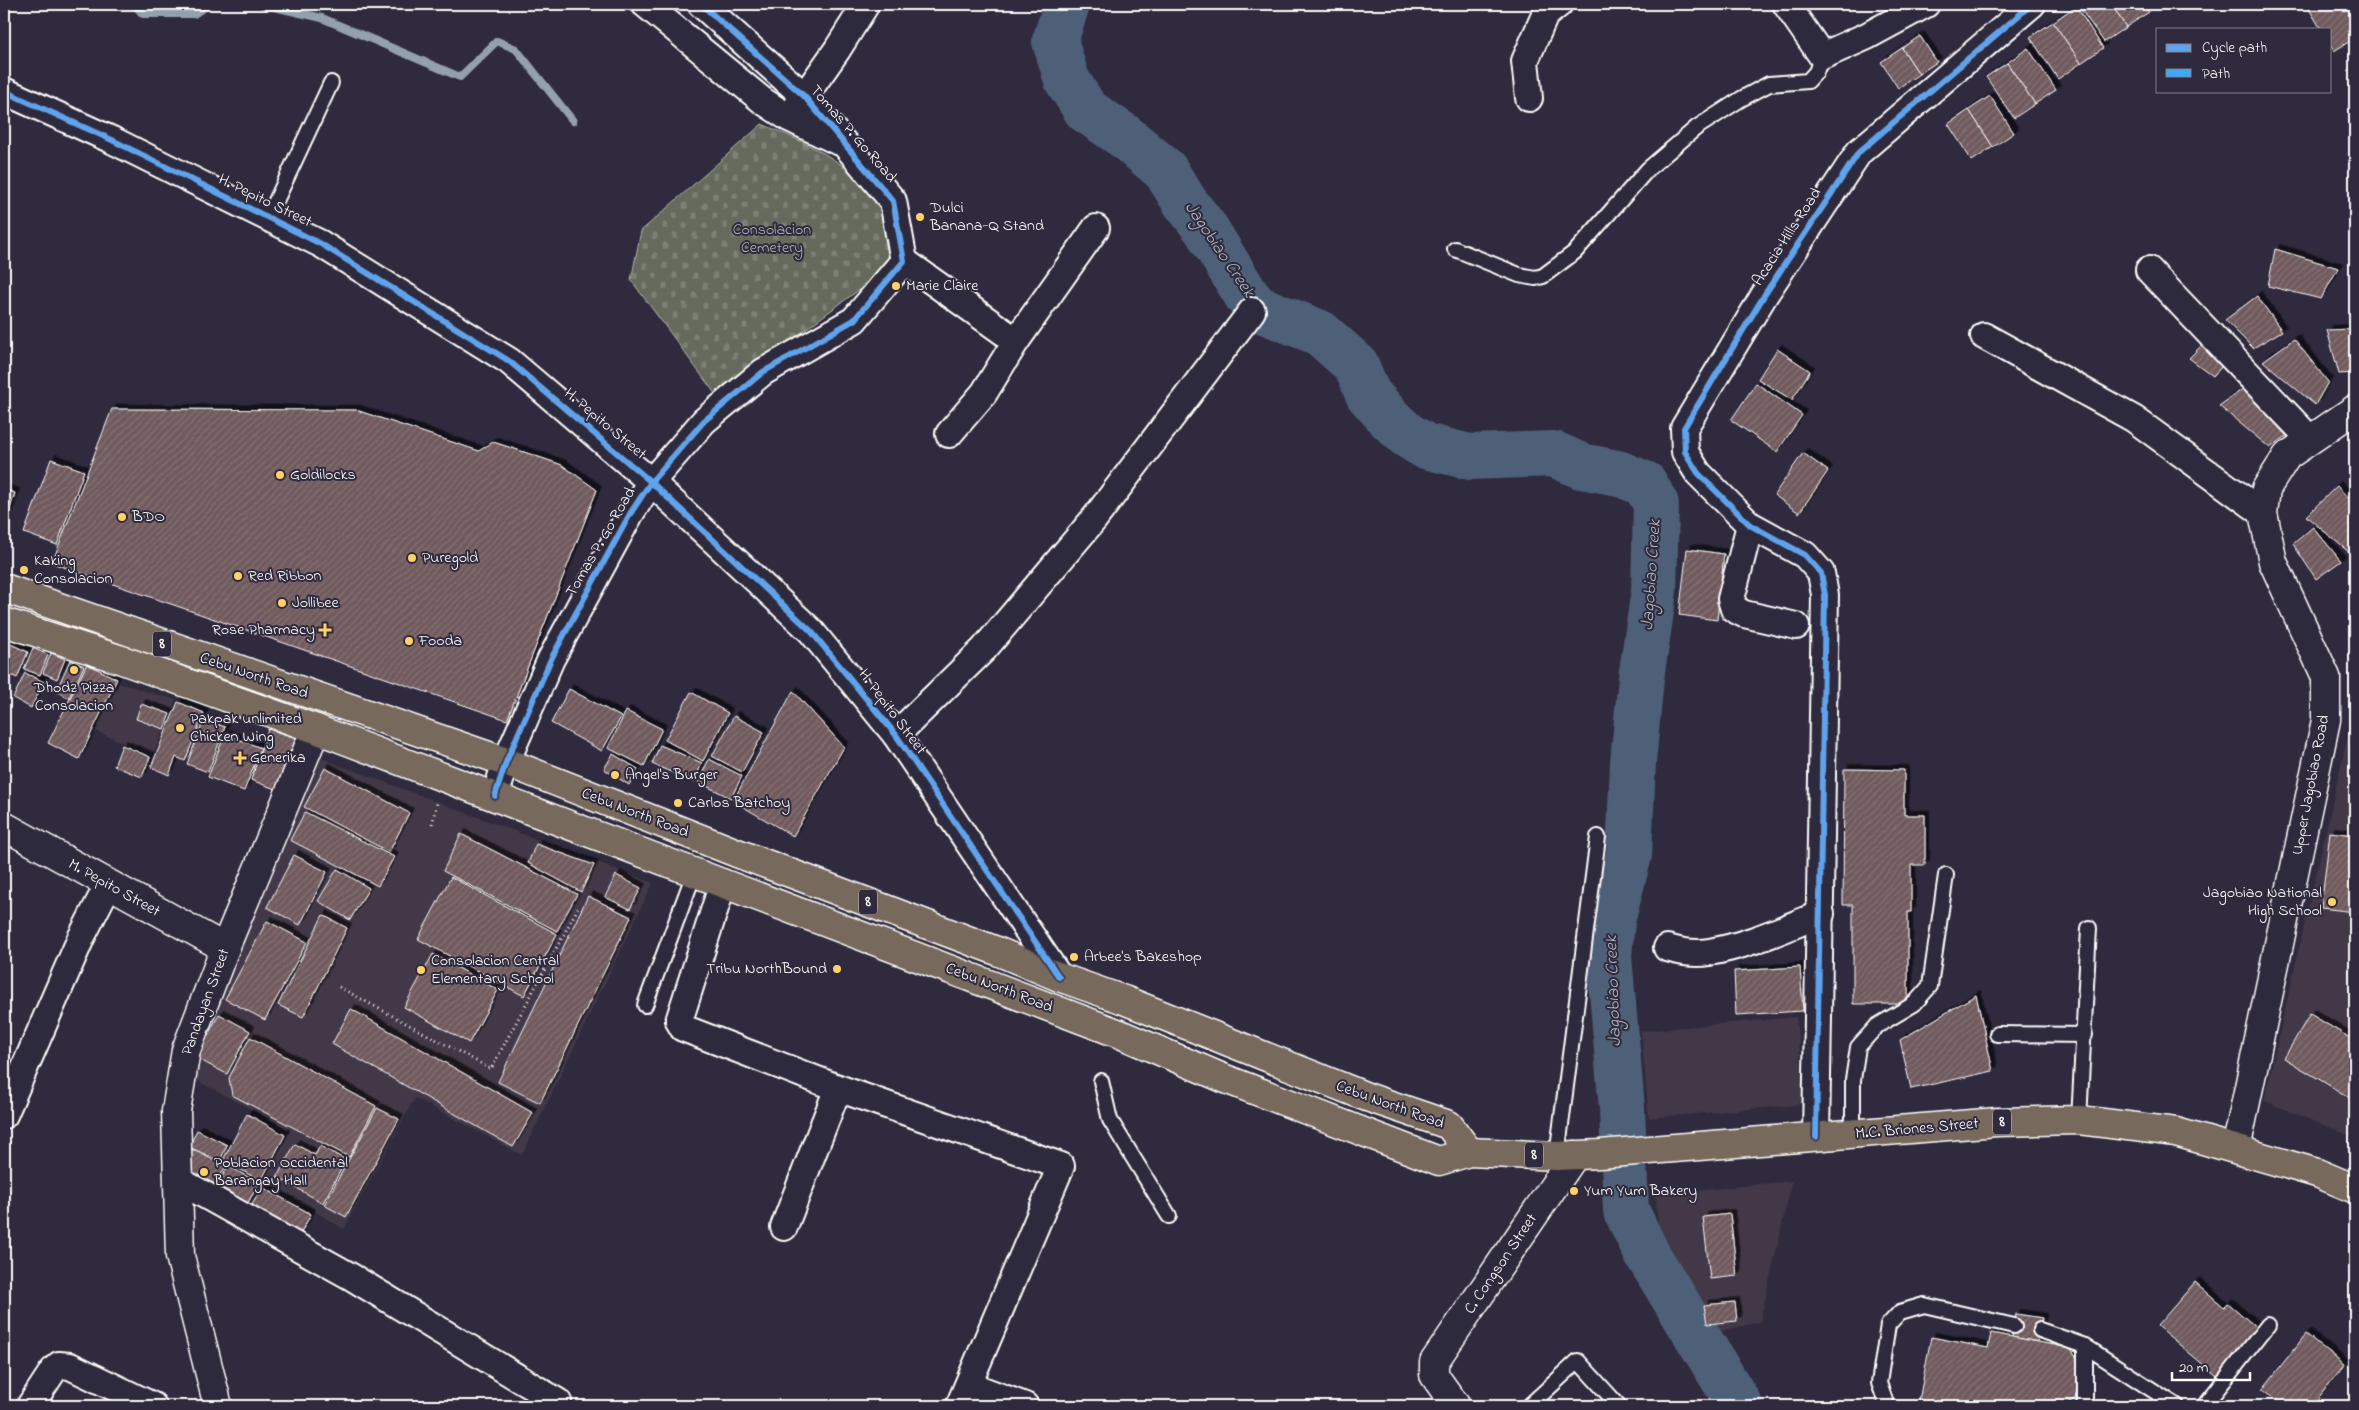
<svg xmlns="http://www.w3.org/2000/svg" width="2359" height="1410" font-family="'Indie Flower',sans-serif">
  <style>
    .built { fill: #423847 }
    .cemetery { fill: url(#cemetery-stones); stroke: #b2b5ae }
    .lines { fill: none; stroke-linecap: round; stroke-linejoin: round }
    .stream { stroke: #94a0ae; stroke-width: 8 }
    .river { stroke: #4d6078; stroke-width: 46 }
    .building { fill: url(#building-hatch); stroke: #fff; filter: url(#shadow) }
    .service-casing { stroke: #fff; stroke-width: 18 }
    .minor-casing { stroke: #fff; stroke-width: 30 }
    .tertiary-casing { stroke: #fff; stroke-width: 31 }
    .primary-casing { stroke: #fff; stroke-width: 31 }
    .path { stroke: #fff; stroke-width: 3; stroke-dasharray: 1 4; stroke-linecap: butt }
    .service { stroke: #2f2a3d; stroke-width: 14 }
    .minor { stroke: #2f2a3d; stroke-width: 26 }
    .tertiary { stroke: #2f2a3d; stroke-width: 28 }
    .primary { stroke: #77695c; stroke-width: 28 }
    .quiet { stroke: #3fa9f5; stroke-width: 5; stroke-dasharray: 10 5; stroke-linecap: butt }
    .cycleway-casing { stroke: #2f2a3d; stroke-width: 9 }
    .cycleway { stroke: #60a3ed; stroke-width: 6 }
    .poi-dot { fill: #ffd166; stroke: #2f2a3d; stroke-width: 2 }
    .labels { text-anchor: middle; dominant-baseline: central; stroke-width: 4; stroke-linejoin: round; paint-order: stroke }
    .shield { fill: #2f2a3d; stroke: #c1bfc5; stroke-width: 1 }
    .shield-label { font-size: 15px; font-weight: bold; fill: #fff }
    .street-label { font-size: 16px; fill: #fff; stroke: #2f2a3d }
    .poi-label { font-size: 16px; fill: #fff; stroke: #2f2a3d; text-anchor: start }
    .park-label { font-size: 16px; fill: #b2b5ae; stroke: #2f2a3d }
    .water-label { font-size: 18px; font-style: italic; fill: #afb7c2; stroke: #2f2a3d }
  </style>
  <defs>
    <pattern id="cemetery-stones" width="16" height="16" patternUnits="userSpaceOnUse" patternTransform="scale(1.25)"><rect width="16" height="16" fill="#666b5d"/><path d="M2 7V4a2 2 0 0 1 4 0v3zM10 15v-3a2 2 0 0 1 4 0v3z" fill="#7d8175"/></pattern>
    <pattern id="building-hatch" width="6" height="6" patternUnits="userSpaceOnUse" patternTransform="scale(1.25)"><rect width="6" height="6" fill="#6f5a5d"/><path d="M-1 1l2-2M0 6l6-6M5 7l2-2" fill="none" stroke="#857375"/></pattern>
    <filter id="shadow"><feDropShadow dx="4.5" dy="-4.5" stdDeviation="0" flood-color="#0009"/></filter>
  </defs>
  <rect width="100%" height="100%" fill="#2f2a3d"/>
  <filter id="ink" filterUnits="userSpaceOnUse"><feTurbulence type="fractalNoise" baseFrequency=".02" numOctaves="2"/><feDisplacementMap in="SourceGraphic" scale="10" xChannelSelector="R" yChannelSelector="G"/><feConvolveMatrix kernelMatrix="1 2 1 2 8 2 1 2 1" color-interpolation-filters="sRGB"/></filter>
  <g filter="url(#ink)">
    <!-- built -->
    <g class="built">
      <polygon points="119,683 176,700 153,755 95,731"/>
      <polygon points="2355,704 2355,1138 2264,1101"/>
      <polygon points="321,758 653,883 522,1155 415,1098 344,1229 263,1180 290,1130 194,1079 194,1057"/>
      <polygon points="1796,1017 1805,1104 1649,1118 1641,1031"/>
      <polygon points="1792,1181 1760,1322 1702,1335 1659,1233 1655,1195"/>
    </g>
    <!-- cemetery -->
    <path class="cemetery" d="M 762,124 C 808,144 866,167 885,218 C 889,230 890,243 893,256 L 875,278 L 716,395 L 631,280 L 641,231 Z"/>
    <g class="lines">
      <!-- stream -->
      <g class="stream">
        <polyline points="134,4 143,14 194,14 209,4"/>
        <polyline points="261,4 322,18 460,77 497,41 516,49 573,121"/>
      </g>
      <!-- river -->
      <polyline class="river" points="1067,4 1055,41 1067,80 1086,110 1124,136 1165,170 1185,202 1206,229 1247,296 1257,308 1320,333 1356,365 1368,394 1390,419 1407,435 1425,446 1470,457 1554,454 1581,466 1618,473 1645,484 1656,504 1654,591 1641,678 1633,762 1629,855 1612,921 1609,956 1622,1109 1626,1210 1647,1254 1740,1406"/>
    </g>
    <!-- building -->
    <g class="building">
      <polygon points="2077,4 2111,4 2126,27 2104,42"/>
      <polygon points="2111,4 2143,4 2149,12 2126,27"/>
      <polygon points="2306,4 2355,4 2355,38 2334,51 2330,45 2330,29 2321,29"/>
      <polygon points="2076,6 2103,48 2081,63 2053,22"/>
      <polygon points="2053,22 2081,63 2058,79 2030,37"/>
      <polygon points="1920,36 1937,62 1919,74 1902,48"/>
      <polygon points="1902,48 1919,74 1898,88 1881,62"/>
      <polygon points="2028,48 2056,90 2035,104 2007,63"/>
      <polygon points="2007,63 2035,104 2014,118 1986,77"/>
      <polygon points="1990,96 2014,133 1993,147 1969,110"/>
      <polygon points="1969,110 1993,147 1972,161 1948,124"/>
      <polygon points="2275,249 2338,268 2321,299 2268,286"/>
      <polygon points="2257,296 2282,331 2253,348 2225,320"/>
      <polygon points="2355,329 2355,373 2339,374 2327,330"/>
      <polygon points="2294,339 2328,382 2315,405 2263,361"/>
      <polygon points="2205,342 2226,362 2213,376 2189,358"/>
      <polygon points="1777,349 1810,371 1792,400 1758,379"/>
      <polygon points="1756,383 1802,415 1777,452 1731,420"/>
      <polygon points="2247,386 2289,434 2270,448 2219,406"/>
      <polygon points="112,409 356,410 479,451 493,442 521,451 562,465 597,490 507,720 52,563"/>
      <polygon points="1803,453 1828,471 1799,513 1774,495"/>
      <polygon points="51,459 84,471 57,545 24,533"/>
      <polygon points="2337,486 2355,505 2355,544 2350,553 2306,516"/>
      <polygon points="4,489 15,493 4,528"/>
      <polygon points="2313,527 2341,561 2316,579 2293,544"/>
      <polygon points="1687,549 1724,554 1717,620 1679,615"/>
      <polygon points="4,641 28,652 17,678 4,672"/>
      <polygon points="33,648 48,655 40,675 24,669"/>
      <polygon points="51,653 65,659 57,679 43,673"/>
      <polygon points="70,660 84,666 69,698 56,691"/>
      <polygon points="87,664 117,679 79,759 48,743"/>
      <polygon points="25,673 44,682 31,708 13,698"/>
      <polygon points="569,689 621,717 602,751 551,723"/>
      <polygon points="793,691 844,747 793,836 733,801"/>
      <polygon points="691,692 728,713 703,761 665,740"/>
      <polygon points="178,702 204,713 185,761 176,757 169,775 151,767"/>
      <polygon points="141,704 170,714 164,729 136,719"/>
      <polygon points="626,711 662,729 644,766 608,748"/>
      <polygon points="734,716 764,732 742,772 712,756"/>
      <polygon points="204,719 225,727 208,772 187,764"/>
      <polygon points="268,729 296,738 278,790 251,780"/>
      <polygon points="225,734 261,748 244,791 208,777"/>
      <polygon points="122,745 150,757 142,777 114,766"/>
      <polygon points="660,745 702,763 694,782 652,764"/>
      <polygon points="613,754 638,769 629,785 604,769"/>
      <polygon points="709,759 742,776 731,798 698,782"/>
      <polygon points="325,768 409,813 389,852 304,807"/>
      <polygon points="1844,769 1904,770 1904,815 1925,815 1925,865 1911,865 1911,912 1908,912 1908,1004 1853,1004 1853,905 1843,905"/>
      <polygon points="305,812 394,857 378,886 290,840"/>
      <polygon points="2330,832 2355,835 2355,912 2321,908"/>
      <polygon points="461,834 577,894 557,931 443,871"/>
      <polygon points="536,844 594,865 581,892 528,863"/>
      <polygon points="294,855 327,872 300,925 267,907"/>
      <polygon points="337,869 369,888 350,920 318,901"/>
      <polygon points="616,875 641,888 630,909 605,897"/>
      <polygon points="451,877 557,934 524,996 418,939"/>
      <polygon points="588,896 631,917 540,1103 498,1082"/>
      <polygon points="323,915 347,928 303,1017 278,1005"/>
      <polygon points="267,921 307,942 265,1020 225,999"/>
      <polygon points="433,954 498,990 469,1043 404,1007"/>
      <polygon points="1800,967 1803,1011 1736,1015 1734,971"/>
      <polygon points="1976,995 1993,1071 1911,1089 1900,1040"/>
      <polygon points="351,1009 533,1113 513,1147 332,1044"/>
      <polygon points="219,1014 250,1031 227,1074 196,1058"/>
      <polygon points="2310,1014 2355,1041 2355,1101 2284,1058"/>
      <polygon points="250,1037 376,1106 349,1157 232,1095 229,1078"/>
      <polygon points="377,1108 399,1119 346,1217 324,1205"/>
      <polygon points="247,1114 285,1135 261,1181 223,1160"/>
      <polygon points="197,1130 227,1145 220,1161 189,1147"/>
      <polygon points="295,1144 315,1155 320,1146 346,1160 323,1203 277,1177"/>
      <polygon points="191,1149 226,1166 211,1192 185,1179"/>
      <polygon points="228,1166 259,1183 244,1210 214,1192"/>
      <polygon points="262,1187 311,1214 297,1240 248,1212"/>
      <polygon points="1730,1214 1737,1276 1710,1279 1703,1217"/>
      <polygon points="2195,1282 2224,1307 2228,1303 2257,1328 2217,1376 2157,1326"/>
      <polygon points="1735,1302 1737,1321 1707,1324 1704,1305"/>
      <polygon points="2016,1314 2042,1318 2038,1342 2012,1337"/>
      <polygon points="1991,1333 2070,1348 2081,1365 2075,1399 2063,1406 1918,1406 1931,1337 1988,1348"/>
      <polygon points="2306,1334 2344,1365 2312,1406 2283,1406 2262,1390"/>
    </g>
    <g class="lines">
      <!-- service casing -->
      <g class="service-casing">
        <g id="service">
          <polyline points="268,218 331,83"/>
          <polyline points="1455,249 1519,275 1535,278 1543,276 1575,252 1648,169 1696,128 1741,99 1769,84 1808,81 1816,72 1822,56"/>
          <polyline points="645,1005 695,871"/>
          <polyline points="1997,1034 2085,1035"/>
          <polyline points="1101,1081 1110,1120 1169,1216"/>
          <polyline points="2079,1120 2089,928"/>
          <polyline points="1853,1134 1853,1080 1858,1047 1877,1026 1914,1004 1930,986 1946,875"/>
          <polyline points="1557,1156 1598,837"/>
          <polyline points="2040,1330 2085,1346 2177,1406"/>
          <polyline points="1529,1406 1578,1361 1619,1406"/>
          <polyline points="1887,1406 1879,1383 1888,1325 1900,1312 1924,1305 2014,1326"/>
          <polyline points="2083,1406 2085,1403 2085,1346"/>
          <polyline points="2204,1406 2268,1325"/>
        </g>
      </g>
      <!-- minor casing -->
      <g class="minor-casing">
        <g id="minor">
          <polyline points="645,4 763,101 789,118 837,141"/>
          <polyline points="1786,4 1822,56 1867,36 1926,4"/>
          <polyline points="4,91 112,140 321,244 509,361 651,482 811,631 896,735 1059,977"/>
          <polyline points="1529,98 1525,61 1545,15 1559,4"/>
          <polyline points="794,111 837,50 866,4"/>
          <polyline points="904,261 1016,341"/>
          <polyline points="2149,270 2310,439"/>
          <polyline points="1984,336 2134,419 2263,513"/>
          <polyline points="949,434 984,393 1016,341 1096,228"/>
          <polyline points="1750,525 1731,599 1734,609 1744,614 1796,626"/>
          <polyline points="896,735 984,649 1095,518 1252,311"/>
          <polyline points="495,796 506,762 551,659 630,514 651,482 704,421 763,372 854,320 904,261 893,201 804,96 701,4"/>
          <polyline points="723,883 679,1021 683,1028 838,1088 1061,1166 959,1406"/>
          <path d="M 1667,948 C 1681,952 1695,955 1709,952 C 1747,946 1785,928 1821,914"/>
          <polyline points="4,1115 81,938 108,885"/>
          <polyline points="1816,1137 1825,595 1821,573 1805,555 1750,525 1698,473 1685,452 1684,428 1765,294 1859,152 2032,4"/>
          <polyline points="178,1180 350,1276 558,1402"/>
          <polyline points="784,1227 838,1088"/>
          <polyline points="969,1385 1025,1406"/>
          <polyline points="30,1406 53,1371 59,1365 70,1366 153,1406"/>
        </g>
      </g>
      <!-- tertiary casing -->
      <g class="tertiary-casing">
        <g id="tertiary">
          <polyline points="4,826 225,948"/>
          <polyline points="2236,1149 2326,720 2326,677 2273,562 2263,513 2266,489 2287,456 2355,409"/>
          <polyline points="218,1406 180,1256 176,1111 186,1050 225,948 316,729"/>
          <polyline points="1456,1406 1434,1375 1434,1362 1575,1155"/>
        </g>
      </g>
      <!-- primary casing -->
      <g class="primary-casing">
        <g id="primary">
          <polyline points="4,588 506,762 737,853 997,951 1059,977 1124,1000 1367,1097 1449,1125 1469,1152"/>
          <polyline points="4,622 122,660 316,729 1120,1034 1223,1078 1439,1161 1469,1152 1557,1156 1600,1154 1997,1122 2079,1120 2176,1132 2317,1173 2355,1189"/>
        </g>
      </g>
      <!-- path -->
      <g class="path">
        <polyline points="432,824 437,803"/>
        <polyline points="339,987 491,1069 578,908"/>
      </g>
      <!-- service -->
      <use href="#service" class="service"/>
      <!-- minor -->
      <use href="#minor" class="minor"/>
      <!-- tertiary -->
      <use href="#tertiary" class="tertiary"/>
      <!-- primary -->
      <use href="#primary" class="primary"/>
      <!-- quiet -->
      <polyline class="quiet" points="558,1402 562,1406"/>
      <!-- cycleway casing -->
      <g class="cycleway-casing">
        <g id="cycleway">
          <polyline points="4,91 112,140 321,244 509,361 651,482 811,631 896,735 1059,977"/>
          <polyline points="495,796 506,762 551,659 630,514 651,482 704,421 763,372 854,320 904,261 893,201 804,96 701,4"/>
          <polyline points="1816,1137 1825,595 1821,573 1805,555 1750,525 1698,473 1685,452 1684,428 1765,294 1859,152 2032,4"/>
        </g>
      </g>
      <!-- cycleway -->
      <use href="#cycleway" class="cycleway"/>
    </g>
  </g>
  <!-- markers -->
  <g class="poi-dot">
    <circle cx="920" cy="217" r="5"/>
    <circle cx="896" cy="286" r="5"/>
    <circle cx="280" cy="475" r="5"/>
    <circle cx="122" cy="517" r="5"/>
    <circle cx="412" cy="558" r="5"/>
    <circle cx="24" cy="570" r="5"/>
    <circle cx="238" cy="576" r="5"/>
    <circle cx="282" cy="603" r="5"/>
    <path d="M322.5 622.5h5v5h5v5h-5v5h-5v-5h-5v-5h5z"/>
    <circle cx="409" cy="641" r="5"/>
    <circle cx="74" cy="670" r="5"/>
    <circle cx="180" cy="728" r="5"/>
    <path d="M237.5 750.5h5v5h5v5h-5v5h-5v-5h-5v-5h5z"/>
    <circle cx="615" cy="775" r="5"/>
    <circle cx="678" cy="803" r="5"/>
    <circle cx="2332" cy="902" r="5"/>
    <circle cx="1074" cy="957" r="5"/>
    <circle cx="837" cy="969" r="5"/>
    <circle cx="421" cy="970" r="5"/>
    <circle cx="204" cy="1172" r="5"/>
    <circle cx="1574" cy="1191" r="5"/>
  </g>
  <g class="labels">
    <!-- shield labels -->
    <g class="shield">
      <rect x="153" y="631.5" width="18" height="25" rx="4"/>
      <rect x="859" y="889.5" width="18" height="25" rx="4"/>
      <rect x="1993" y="1109.5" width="18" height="25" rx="4"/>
      <rect x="1525" y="1142.5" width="18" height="25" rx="4"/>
    </g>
    <g class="shield-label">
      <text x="162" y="644">8</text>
      <text x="868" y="902">8</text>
      <text x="2002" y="1122">8</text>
      <text x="1534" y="1155">8</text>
    </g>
    <!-- street labels -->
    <g class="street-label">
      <text transform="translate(853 134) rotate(49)">Tomas P. Go Road</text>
      <text transform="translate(265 201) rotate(26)">H. Pepito Street</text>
      <text transform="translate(1787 237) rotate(-57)">Acacia Hills Road</text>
      <text transform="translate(605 424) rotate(40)">H. Pepito Street</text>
      <text transform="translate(601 542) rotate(-60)">Tomas P. Go Road</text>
      <text transform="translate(254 676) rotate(19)">Cebu North Road</text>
      <text transform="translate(892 712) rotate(53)">H. Pepito Street</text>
      <text transform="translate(2311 785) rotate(-79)">Upper Jagobiao Road</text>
      <text transform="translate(635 813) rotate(21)">Cebu North Road</text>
      <text transform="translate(114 888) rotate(29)">M. Pepito Street</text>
      <text transform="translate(999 988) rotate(21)">Cebu North Road</text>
      <text transform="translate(206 1002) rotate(-70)">Pandayan Street</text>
      <text transform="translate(1390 1105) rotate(20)">Cebu North Road</text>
      <text transform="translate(1917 1129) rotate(-5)">M.C. Briones Street</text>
      <text transform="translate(1501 1264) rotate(-56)">C. Congson Street</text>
    </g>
    <!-- poi labels -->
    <g class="poi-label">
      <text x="930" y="208">Dulci<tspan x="930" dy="18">Banana-Q Stand</tspan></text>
      <text x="906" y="286">Marie Claire</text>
      <text x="290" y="475">Goldilocks</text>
      <text x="132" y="517">BDO</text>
      <text x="422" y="558">Puregold</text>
      <text x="34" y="561">Kaking<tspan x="34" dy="18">Consolacion</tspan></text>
      <text x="248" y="576">Red Ribbon</text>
      <text x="292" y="603">Jollibee</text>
      <text x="315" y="630" text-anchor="end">Rose Pharmacy</text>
      <text x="419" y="641">Fooda</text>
      <text x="74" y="688" text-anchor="middle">Dhodz Pizza<tspan x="74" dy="18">Consolacion</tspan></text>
      <text x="190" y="719">Pakpak unlimited<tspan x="190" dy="18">Chicken Wing</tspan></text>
      <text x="250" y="758">Generika</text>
      <text x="625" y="775">Angel's Burger</text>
      <text x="688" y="803">Carlos Batchoy</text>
      <text x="2322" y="893" text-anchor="end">Jagobiao National<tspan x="2322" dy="18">High School</tspan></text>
      <text x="1084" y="957">Arbee's Bakeshop</text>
      <text x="431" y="961">Consolacion Central<tspan x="431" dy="18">Elementary School</tspan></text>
      <text x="827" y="969" text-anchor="end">Tribu NorthBound</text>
      <text x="214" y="1163">Poblacion Occidental<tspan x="214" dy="18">Barangay Hall</tspan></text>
      <text x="1584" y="1191">Yum Yum Bakery</text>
    </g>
    <!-- park labels -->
    <g class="park-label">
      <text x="772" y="230">Consolacion<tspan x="772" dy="18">Cemetery</tspan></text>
    </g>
    <!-- water labels -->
    <g class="water-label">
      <text transform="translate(1219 250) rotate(56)">Jagobiao Creek</text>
      <text transform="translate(1652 575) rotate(-86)">Jagobiao Creek</text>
      <text transform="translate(1614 991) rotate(-92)">Jagobiao Creek</text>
    </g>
  </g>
  <!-- margin -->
  <rect width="2359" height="1410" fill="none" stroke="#2f2a3d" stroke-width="20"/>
  <rect x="10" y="10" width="2339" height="1390" fill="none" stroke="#fff" stroke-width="2" filter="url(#ink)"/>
  <!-- legend -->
  <rect x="2156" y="28" width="175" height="65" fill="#2f2a3d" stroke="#827f8b"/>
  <rect x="2166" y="44" width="25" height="8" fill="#60a3ed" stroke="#827f8b"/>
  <text x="2202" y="52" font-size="15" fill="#ffffff">Cycle path</text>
  <rect x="2166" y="69" width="25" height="8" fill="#3fa9f5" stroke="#827f8b"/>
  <text x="2202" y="78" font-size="15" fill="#ffffff">Path</text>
  <!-- scale -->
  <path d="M2172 1372v8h78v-8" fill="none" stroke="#ffffff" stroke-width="2.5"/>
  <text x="2179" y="1372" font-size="15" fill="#ffffff" stroke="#2f2a3d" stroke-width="4" paint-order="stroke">20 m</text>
</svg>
